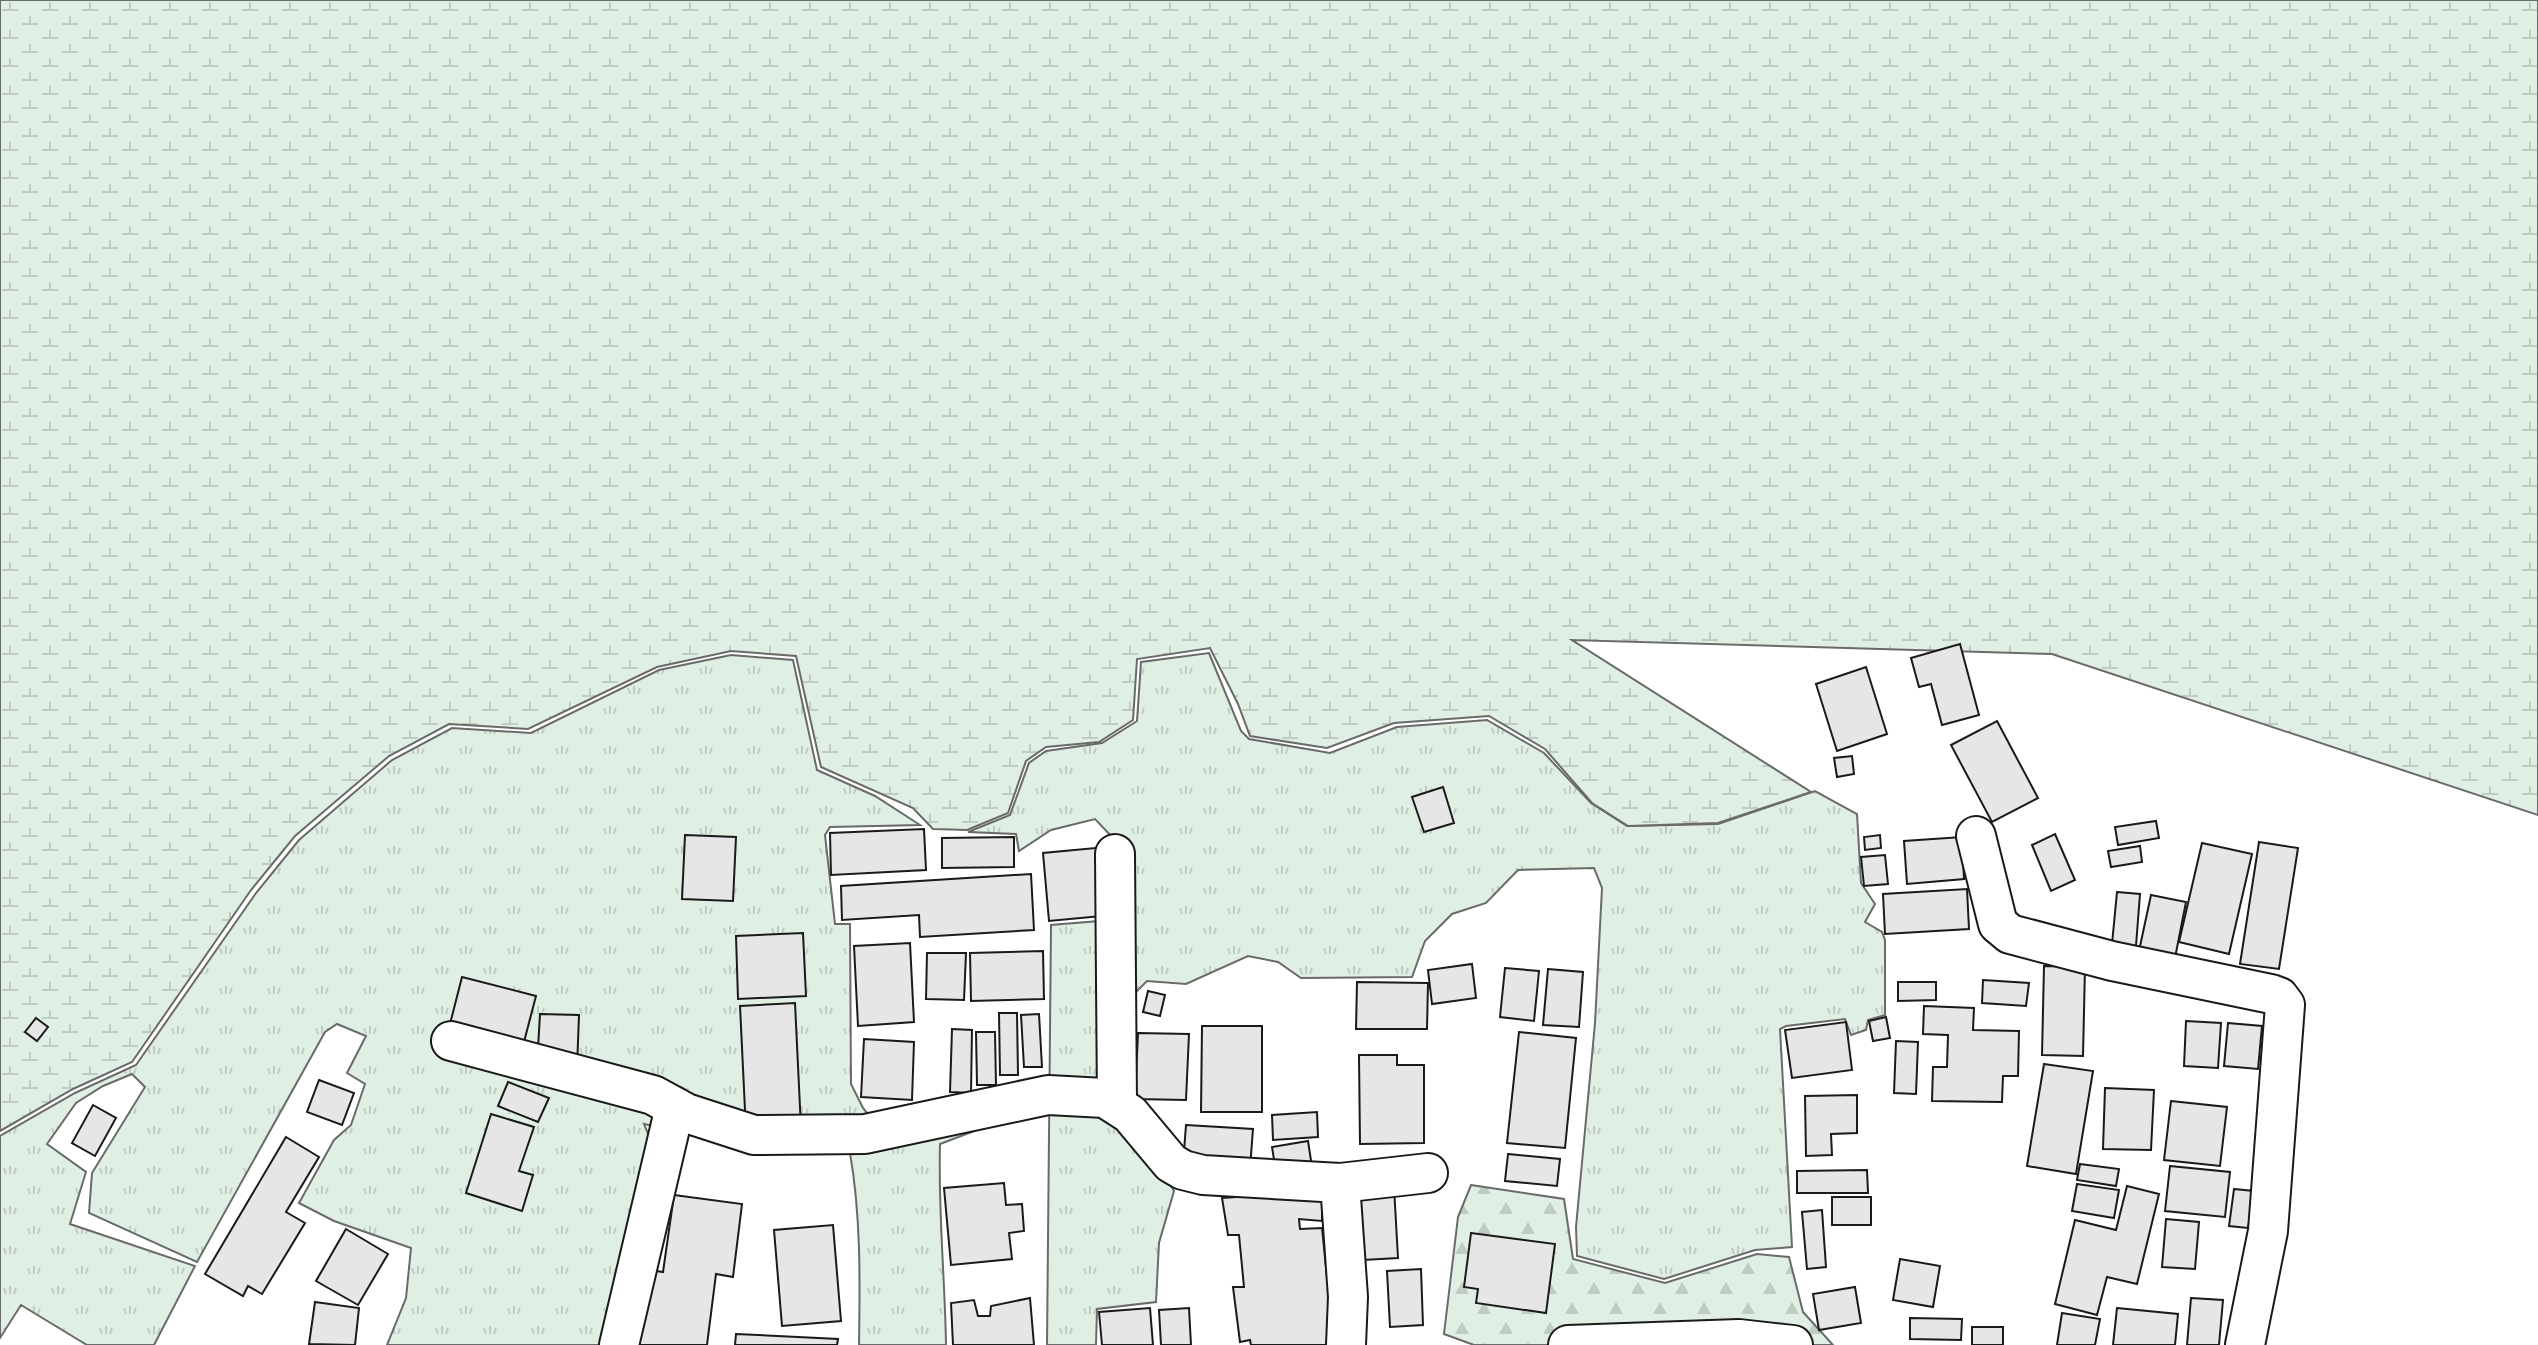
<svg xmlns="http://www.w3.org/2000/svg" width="2538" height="1345" font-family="'Source Sans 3',sans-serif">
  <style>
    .grass { fill: url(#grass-tufts); stroke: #6a6a6a; stroke-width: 2 }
    .forest { fill: url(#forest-firs); stroke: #6a6a6a; stroke-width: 2 }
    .wetland { fill: url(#wetland-marsh); stroke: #6a6a6a; stroke-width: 2 }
    .building { fill: #e6e6e6; stroke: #1a1a1a; stroke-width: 2 }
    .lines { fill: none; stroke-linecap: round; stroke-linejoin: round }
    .minor-casing { stroke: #1a1a1a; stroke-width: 42 }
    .minor { stroke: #fff; stroke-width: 38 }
  </style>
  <defs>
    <pattern id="grass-tufts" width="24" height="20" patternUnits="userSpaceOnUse" patternTransform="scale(2)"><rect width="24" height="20" fill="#e0efe3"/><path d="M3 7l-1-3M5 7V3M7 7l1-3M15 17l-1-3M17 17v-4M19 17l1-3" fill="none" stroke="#c0ccc2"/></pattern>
    <pattern id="forest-firs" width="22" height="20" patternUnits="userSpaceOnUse" patternTransform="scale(2)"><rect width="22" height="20" fill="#e0efe3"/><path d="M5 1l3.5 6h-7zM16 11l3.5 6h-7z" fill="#c0ccc2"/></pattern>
    <pattern id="wetland-marsh" width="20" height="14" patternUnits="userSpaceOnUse" patternTransform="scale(2)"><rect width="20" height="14" fill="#e0efe3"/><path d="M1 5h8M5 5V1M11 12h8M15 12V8" fill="none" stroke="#c0ccc2"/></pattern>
  </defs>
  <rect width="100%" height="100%" fill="#fff"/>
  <!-- grass -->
  <g class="grass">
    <polygon points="1209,653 1241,731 1249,739 1330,753 1397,727 1487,720 1544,753 1591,803 1627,826 1718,824 1815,791 1857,814 1861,883 1875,904 1865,922 1882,932 1885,940 1885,1015 1868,1020 1866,1030 1851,1035 1845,1019 1786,1026 1780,1029 1792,1247 1755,1250 1664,1279 1577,1256 1576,1227 1595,1023 1602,888 1594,868 1518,870 1486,903 1452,914 1425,941 1412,977 1301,978 1278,962 1248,956 1186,984 1147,981 1136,992 1129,1071 1158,1161 1174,1191 1159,1243 1156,1302 1097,1309 1096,1345 1047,1345 1051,925 1111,920 1115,840 1095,819 1051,830 1019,851 1016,834 968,832 1010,815 1029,763 1046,751 1102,743 1137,721 1141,662"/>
    <path d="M 731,655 L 793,660 L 817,770 L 875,796 L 920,825 L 830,827 L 825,835 L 835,924 L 850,924 L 851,1084 L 863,1108 L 876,1124 L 990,1125 L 940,1144 C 938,1211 945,1278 946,1345 L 859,1345 C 860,1281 861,1216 850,1153 L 765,1151 L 644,1124 L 655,1151 L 601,1345 L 387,1345 L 406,1298 L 411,1248 L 334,1221 L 299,1203 L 334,1140 L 351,1125 L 365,1084 L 347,1073 L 366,1036 L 337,1024 L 325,1032 L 197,1262 L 89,1213 L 92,1173 L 145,1087 L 132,1074 L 103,1086 L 76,1103 L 47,1144 L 86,1172 L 70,1224 L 195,1266 L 154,1345 L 87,1345 L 21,1305 L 0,1338 L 0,1136 L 75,1093 L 136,1065 L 256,893 L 299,840 L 392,760 L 452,728 L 531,733 L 659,670 Z"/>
  </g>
  <!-- forest -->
  <polygon class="forest" points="1471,1185 1564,1199 1573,1259 1665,1283 1757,1254 1789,1257 1803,1312 1833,1345 1474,1345 1444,1334 1458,1217"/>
  <!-- wetland -->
  <polygon class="wetland" points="0,0 2538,0 2538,815 2052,654 1572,640 1811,792 1718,823 1628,826 1592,803 1545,749 1489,716 1394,723 1327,748 1250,736 1238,704 1210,648 1137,659 1133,720 1099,742 1046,747 1026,761 1008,813 967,830 933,829 913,808 821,767 796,656 731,651 657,667 528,729 449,724 389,756 295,836 251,890 132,1062 73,1089 0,1131"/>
  <!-- building -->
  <g class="building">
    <polygon points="1960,644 1979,715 1942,725 1931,684 1919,687 1911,658"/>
    <polygon points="1866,667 1887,734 1837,751 1816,684"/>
    <polygon points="1997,721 2038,798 1992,822 1951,745"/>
    <polygon points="1852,756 1854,774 1837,777 1834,758"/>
    <polygon points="1443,787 1454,823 1424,832 1412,797"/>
    <polygon points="2156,821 2159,838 2118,845 2115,827"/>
    <polygon points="924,829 926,870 831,875 830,833"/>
    <polygon points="2055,834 2075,880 2051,891 2032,845"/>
    <polygon points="685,835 736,837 733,901 682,899"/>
    <polygon points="1880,835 1881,848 1865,850 1864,837"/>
    <polygon points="1014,837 1014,867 942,868 942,838"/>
    <polygon points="1962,837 1964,879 1907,884 1904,841"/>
    <polygon points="2259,842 2298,848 2279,969 2240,964"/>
    <polygon points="2202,843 2252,854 2229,954 2179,942"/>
    <polygon points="2140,846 2142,862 2111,867 2108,851"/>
    <polygon points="1106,847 1112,915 1049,921 1043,853"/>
    <polygon points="1885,855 1888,884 1864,886 1861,857"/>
    <polygon points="1031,874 1034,930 920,937 919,915 842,920 841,886"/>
    <polygon points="1967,889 1969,929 1885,934 1883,894"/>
    <polygon points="2117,892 2140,894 2136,946 2112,944"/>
    <polygon points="2151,895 2186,902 2175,958 2139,951"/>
    <polygon points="803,933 806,996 738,999 736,936"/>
    <polygon points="910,943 914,1022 858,1026 854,946"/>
    <polygon points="1043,951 1044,999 971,1001 970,953"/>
    <polygon points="927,953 966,953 964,1000 926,999"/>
    <polygon points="1472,964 1476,998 1432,1004 1428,970"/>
    <polygon points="2044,966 2085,967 2083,1056 2042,1055"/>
    <polygon points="1505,968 1539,971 1534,1021 1500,1017"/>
    <polygon points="1548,969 1583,972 1579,1027 1543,1025"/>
    <polygon points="462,977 536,996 519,1061 450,1024"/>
    <polygon points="1983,980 2029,983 2026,1006 1982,1003"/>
    <polygon points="1357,982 1428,983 1427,1029 1356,1029"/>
    <polygon points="1898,982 1936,982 1936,1000 1898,1001"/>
    <polygon points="1148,991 1165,995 1160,1016 1143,1012"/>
    <polygon points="795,1003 801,1128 746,1131 740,1006"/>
    <polygon points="1924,1006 1974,1008 1973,1030 2019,1031 2018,1076 2003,1076 2002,1102 1932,1101 1933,1067 1947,1067 1948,1035 1923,1034"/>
    <polygon points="999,1013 1017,1013 1018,1075 1000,1075"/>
    <polygon points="540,1014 579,1015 577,1068 537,1066"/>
    <polygon points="1039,1014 1042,1067 1024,1067 1021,1015"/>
    <polygon points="1886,1017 1890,1038 1873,1041 1869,1021"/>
    <polygon points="36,1018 48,1027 37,1041 25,1032"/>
    <polygon points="2186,1021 2221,1023 2218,1068 2184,1066"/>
    <polygon points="1846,1022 1852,1070 1792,1078 1785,1030"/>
    <polygon points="2228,1023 2262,1026 2258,1069 2224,1066"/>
    <polygon points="1202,1026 1262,1026 1262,1112 1201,1112"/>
    <polygon points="952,1029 972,1030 971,1093 950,1092"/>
    <polygon points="976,1032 995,1032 996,1085 977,1085"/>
    <polygon points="1519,1032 1576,1038 1565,1148 1507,1143"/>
    <polygon points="1138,1033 1189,1034 1186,1100 1135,1099"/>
    <polygon points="864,1039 914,1042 912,1100 861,1097"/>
    <polygon points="1896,1041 1918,1042 1916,1094 1894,1093"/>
    <polygon points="1359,1055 1397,1055 1397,1065 1424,1065 1424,1143 1360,1144"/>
    <polygon points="2044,1064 2093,1071 2076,1174 2027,1166"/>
    <polygon points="319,1080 354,1093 342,1125 307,1112"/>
    <polygon points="508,1082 549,1098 538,1122 498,1106"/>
    <polygon points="2105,1088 2154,1090 2151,1150 2103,1149"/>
    <polygon points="1857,1095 1857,1133 1831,1134 1832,1155 1806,1156 1805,1096"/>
    <polygon points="2171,1101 2227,1107 2220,1166 2164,1160"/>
    <polygon points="93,1105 116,1118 95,1156 72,1143"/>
    <polygon points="1317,1112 1318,1137 1273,1140 1272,1115"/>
    <polygon points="491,1114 534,1127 519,1171 533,1175 522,1211 466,1193"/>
    <polygon points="1186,1125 1253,1129 1250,1168 1183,1164"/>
    <polygon points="286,1137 319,1157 286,1212 305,1223 262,1294 248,1286 243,1296 205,1274"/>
    <polygon points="1308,1141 1312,1167 1276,1172 1272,1147"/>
    <polygon points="1508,1154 1560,1159 1557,1186 1505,1181"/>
    <polygon points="2080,1164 2119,1169 2116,1186 2077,1180"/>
    <polygon points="2170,1166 2230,1172 2225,1217 2165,1211"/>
    <polygon points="1867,1170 1868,1193 1797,1193 1797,1171"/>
    <polygon points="1004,1183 1006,1205 1022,1204 1024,1231 1009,1233 1012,1259 951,1265 944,1188"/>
    <polygon points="2077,1184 2119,1190 2114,1218 2072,1211"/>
    <polygon points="2127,1186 2159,1194 2137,1284 2107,1277 2097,1315 2055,1304 2075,1220 2116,1230"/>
    <polygon points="1394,1187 1398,1258 1363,1260 1359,1189"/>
    <polygon points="2234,1189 2254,1191 2248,1228 2229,1226"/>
    <polygon points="1322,1191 1322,1221 1299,1219 1300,1229 1322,1228 1334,1345 1251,1345 1250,1340 1240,1342 1233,1287 1244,1287 1239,1235 1228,1235 1222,1198"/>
    <polygon points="674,1195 742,1204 733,1277 716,1274 707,1345 639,1345 650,1270 663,1272"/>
    <rect x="1832" y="1197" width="39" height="28"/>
    <polygon points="1822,1210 1826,1267 1807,1269 1802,1212"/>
    <polygon points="2166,1219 2199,1222 2195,1269 2162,1267"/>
    <polygon points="833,1225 841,1321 782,1326 774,1230"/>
    <polygon points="346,1229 388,1254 358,1305 316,1281"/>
    <polygon points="1471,1233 1555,1244 1546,1313 1476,1303 1478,1289 1464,1287"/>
    <polygon points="1900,1259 1940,1266 1933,1307 1893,1300"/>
    <polygon points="1421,1269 1423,1325 1390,1327 1387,1271"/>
    <polygon points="1855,1287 1861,1323 1819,1330 1813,1294"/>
    <polygon points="1030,1298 1034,1345 953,1345 951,1303 974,1300 978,1316 990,1316 991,1306"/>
    <polygon points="2191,1298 2223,1300 2219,1345 2187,1345"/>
    <polygon points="315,1302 359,1308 355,1345 309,1344"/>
    <polygon points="1150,1308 1153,1345 1102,1345 1099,1312"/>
    <polygon points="1189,1308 1191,1345 1161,1345 1159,1310"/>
    <polygon points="2117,1308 2178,1314 2175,1345 2113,1345"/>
    <polygon points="2062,1313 2100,1319 2095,1345 2057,1345"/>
    <polygon points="1910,1318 1962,1319 1961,1340 1910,1339"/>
    <rect x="1972" y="1327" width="31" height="18"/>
    <polygon points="736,1334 838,1339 837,1345 735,1345"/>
  </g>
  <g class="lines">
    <!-- minor casing -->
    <g class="minor-casing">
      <g id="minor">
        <polyline points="1976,836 1998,924 2010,934 2112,961 2271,994 2279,997 2285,1005 2268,1231 2245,1345"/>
        <polyline points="1115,854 1117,1104"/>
        <polyline points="451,1041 653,1095 686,1113 754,1135 865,1134 1048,1095 1105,1098 1130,1114 1171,1163 1183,1170 1203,1175 1340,1183 1428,1173"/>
        <polyline points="1340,1183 1348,1297 1346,1345"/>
        <polyline points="619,1345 675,1107"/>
        <polyline points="1568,1345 1739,1339 1793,1345"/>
      </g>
    </g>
    <!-- minor -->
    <use href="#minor" class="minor"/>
  </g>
</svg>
